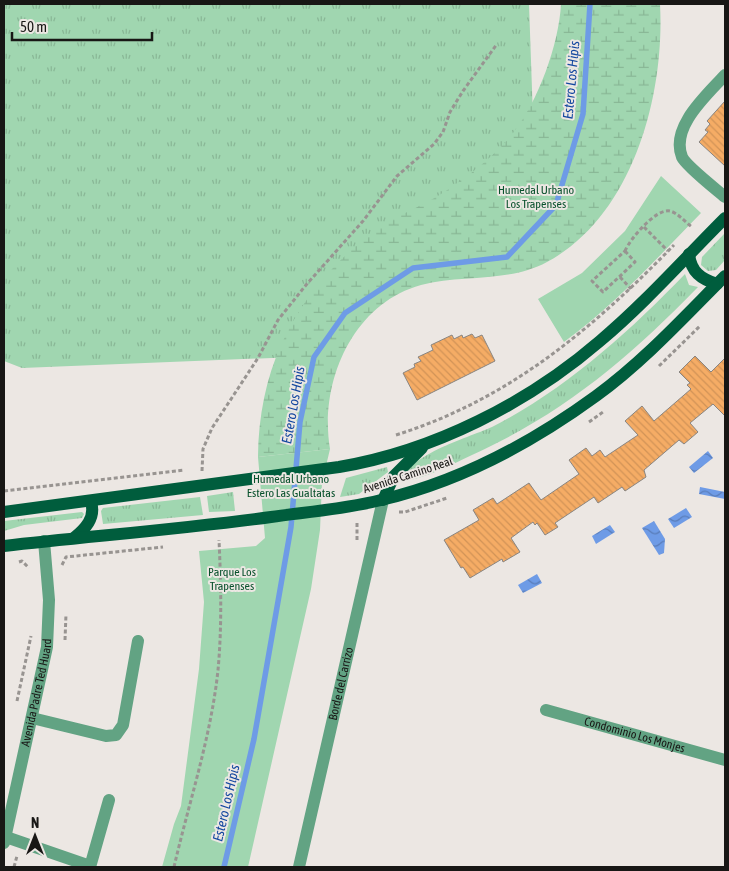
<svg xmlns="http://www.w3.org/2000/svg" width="729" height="871" font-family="'Asap Condensed',sans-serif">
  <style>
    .grass { fill: url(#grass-tufts) }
    .wetland { fill: url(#wetland-marsh) }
    .green { fill: #a0d6b0 }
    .water { fill: url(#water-waves) }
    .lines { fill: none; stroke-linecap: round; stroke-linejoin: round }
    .stream { stroke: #6e9be6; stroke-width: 5.5 }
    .building { fill: url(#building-back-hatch); stroke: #898581 }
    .path { stroke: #989491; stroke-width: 3; stroke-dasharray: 4 2.5; stroke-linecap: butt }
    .minor { stroke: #62a383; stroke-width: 12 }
    .major { stroke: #005d3d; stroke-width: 12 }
    .labels { text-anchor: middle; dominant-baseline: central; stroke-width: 4; stroke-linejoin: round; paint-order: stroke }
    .park-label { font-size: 12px; fill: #08512c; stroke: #ece7e3 }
    .street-label { font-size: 12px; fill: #181715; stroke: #ece7e3 }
    .water-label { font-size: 14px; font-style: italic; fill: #13479f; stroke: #ece7e3 }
  </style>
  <defs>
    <pattern id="grass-tufts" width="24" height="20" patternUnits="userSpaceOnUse" patternTransform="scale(1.25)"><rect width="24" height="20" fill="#a0d6b0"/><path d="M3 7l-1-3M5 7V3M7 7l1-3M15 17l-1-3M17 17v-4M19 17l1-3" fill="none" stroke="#89b796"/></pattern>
    <pattern id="wetland-marsh" width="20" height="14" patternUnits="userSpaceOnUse" patternTransform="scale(1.25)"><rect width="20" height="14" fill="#a0d6b0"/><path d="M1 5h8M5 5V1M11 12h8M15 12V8" fill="none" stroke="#89b796"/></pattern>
    <pattern id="water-waves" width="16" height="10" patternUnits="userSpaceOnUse" patternTransform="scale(1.25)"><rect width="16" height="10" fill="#6e9be6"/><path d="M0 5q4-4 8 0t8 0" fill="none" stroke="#597db9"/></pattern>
    <pattern id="building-back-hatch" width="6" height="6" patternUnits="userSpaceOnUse" patternTransform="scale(1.25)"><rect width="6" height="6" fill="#f5ac65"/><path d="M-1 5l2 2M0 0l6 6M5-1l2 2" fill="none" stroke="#d19357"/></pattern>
  </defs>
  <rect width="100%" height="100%" fill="#ece7e3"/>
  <!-- grass -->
  <g class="grass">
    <polygon points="4,4 529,4 536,203 434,226 321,356 22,368 4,361"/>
    <polygon points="725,233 725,260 716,270 708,271 701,265 702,257"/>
    <path d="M 685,274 L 689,285 L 698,287 C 628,359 564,413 472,455 C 451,465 428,477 405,481 C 403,456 473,436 492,427 C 566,389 628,333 685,274 Z"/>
    <polygon points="387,467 388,472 359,494 340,497 346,478"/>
    <polygon points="233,492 235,511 209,512 207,496"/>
    <polygon points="200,497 203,515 103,524 101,511 103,508"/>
    <polygon points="82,512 84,514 82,518 24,525 4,531 4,521"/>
  </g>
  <!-- wetland -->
  <path class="wetland" d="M 561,4 L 660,4 C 665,95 633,216 547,262 C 508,283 463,274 421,285 C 352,304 319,383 330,449 L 258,457 C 259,362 299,289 374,231 C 394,216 419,208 441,194 C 466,178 494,157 513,133 C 538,102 559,44 561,4 Z"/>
  <!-- green -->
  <g class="green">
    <path d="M 661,176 L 701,213 C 657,258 615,305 564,342 L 538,299 L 582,273 L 625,231 Z"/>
    <polygon points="330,449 322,483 320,530 311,589 248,867 162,867 174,824 181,806 199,669 204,602 199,551 256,546 265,538 258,457"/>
  </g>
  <!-- water -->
  <g class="water">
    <polygon points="708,451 713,458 694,473 689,467"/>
    <polygon points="700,487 725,492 725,499 699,494"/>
    <polygon points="686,508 692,517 674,528 668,519"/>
    <polygon points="654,521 665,539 664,553 659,555 642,528"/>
    <polygon points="610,525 615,532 596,544 592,536"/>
    <polygon points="537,574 542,583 523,593 518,585"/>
  </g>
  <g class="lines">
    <!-- stream -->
    <polyline class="stream" points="224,867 254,739 291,527 300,422 314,357 345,313 413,268 507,257 556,205 583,114 590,4"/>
  </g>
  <!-- building -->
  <g class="building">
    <polygon points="725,101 725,166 699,142 708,132 705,130 710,124 707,121"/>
    <polygon points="472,334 475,338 482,335 495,361 417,400 403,373 415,367 414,364 421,361 418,357 433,350 431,345 452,335 454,339 462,335 463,338"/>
    <polygon points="695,356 711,372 725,358 725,416 713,404 690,423 698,432 684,444 679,440 644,470 646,477 625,491 622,487 598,503 594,497 555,523 558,527 545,535 537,523 535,525 533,522 511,538 520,552 503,562 502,559 470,578 463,567 461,568 444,540 479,520 473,510 493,498 497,504 529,483 541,500 579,474 569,460 586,448 592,456 600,450 605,457 638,435 625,421 642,406 654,421 691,389 687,385 690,383 679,372"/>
  </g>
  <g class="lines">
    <!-- path -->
    <g class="path">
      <polyline points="644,227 668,251"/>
      <polygon points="625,251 635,262 603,292 592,281"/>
      <path d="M 625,251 C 630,239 656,208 670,211 C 678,213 685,222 692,227"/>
      <polyline points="620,277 631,289"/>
      <polyline points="659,366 700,326"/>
      <polyline points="589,422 603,412"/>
      <path d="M 396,435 C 510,399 592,329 674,245"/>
      <polyline points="202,471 203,449 212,428 258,358 278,320 306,285 363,221 397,176 434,144 443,132 450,112 463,91 497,44"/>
      <polyline points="4,491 184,470"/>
      <polyline points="399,512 405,512 447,498"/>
      <polyline points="357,540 357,521"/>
      <polyline points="19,562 22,561 29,568"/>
      <polyline points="62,565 66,557 163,547"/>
      <polyline points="65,640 66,614"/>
      <polyline points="17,701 31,636"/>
      <polyline points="14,867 17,856"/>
      <path d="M 174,867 C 189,802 211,737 218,670 C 222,627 221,584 219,540"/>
    </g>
    <!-- minor -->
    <g class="minor">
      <path d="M 725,75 C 707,95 670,127 682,157 C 686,166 717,190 725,197"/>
      <path id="s1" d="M 546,710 L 725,760"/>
      <polyline points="32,718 106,736 116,735 123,725 138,641"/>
      <polyline points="6,837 90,866"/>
      <path id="s2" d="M 4,843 L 47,647 L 49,600 L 44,541"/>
      <polyline points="90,867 109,800"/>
      <path id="s3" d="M 299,867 L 383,500"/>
    </g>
    <!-- major -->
    <g class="major">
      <path d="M 689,254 C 691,272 701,279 717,284"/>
      <polyline points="383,500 394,476 422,448"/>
      <path d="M 4,512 L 339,467 C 434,451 528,403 600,341 C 645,303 684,259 725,218"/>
      <path d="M 74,538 C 85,529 96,518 91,502"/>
      <path d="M 4,546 C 93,536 182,529 271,517 C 307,512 345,509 381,500 C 458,482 533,442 596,396 C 644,361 684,317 725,276"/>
    </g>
  </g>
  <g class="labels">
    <!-- park labels -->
    <g class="park-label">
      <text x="536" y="190">Humedal Urbano<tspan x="536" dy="14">Los Trapenses</tspan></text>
      <text x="291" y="479">Humedal Urbano<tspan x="291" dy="14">Estero Las Gualtatas</tspan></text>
      <text x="232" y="572">Parque Los<tspan x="232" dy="14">Trapenses</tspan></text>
    </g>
    <!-- street labels -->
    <g class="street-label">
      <text transform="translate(408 475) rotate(-18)">Avenida Camino Real</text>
      <text stroke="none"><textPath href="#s3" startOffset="188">Borde del Carrizo</textPath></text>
      <text stroke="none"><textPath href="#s2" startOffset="154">Avenida Padre Ted Huard</textPath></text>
      <text stroke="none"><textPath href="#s1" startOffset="92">Condominio Los Monjes</textPath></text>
    </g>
    <!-- water labels -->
    <g class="water-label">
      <text transform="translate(571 80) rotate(-85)">Estero Los Hipis</text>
      <text transform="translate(293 405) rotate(-80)">Estero Los Hipis</text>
      <text transform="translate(226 803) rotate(-77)">Estero Los Hipis</text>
    </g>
  </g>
  <!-- border -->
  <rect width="729" height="871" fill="none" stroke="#181715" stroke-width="10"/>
  <!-- north arrow -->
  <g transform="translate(35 836)" stroke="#ece7e3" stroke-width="4" paint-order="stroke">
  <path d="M0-4L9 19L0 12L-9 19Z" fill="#181715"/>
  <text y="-8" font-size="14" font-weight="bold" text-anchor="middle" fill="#181715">N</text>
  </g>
  <!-- scale -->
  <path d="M12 32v8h140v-8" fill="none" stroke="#181715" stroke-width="2.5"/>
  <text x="20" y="32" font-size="15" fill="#181715" stroke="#ece7e3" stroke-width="4" paint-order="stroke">50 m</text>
</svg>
